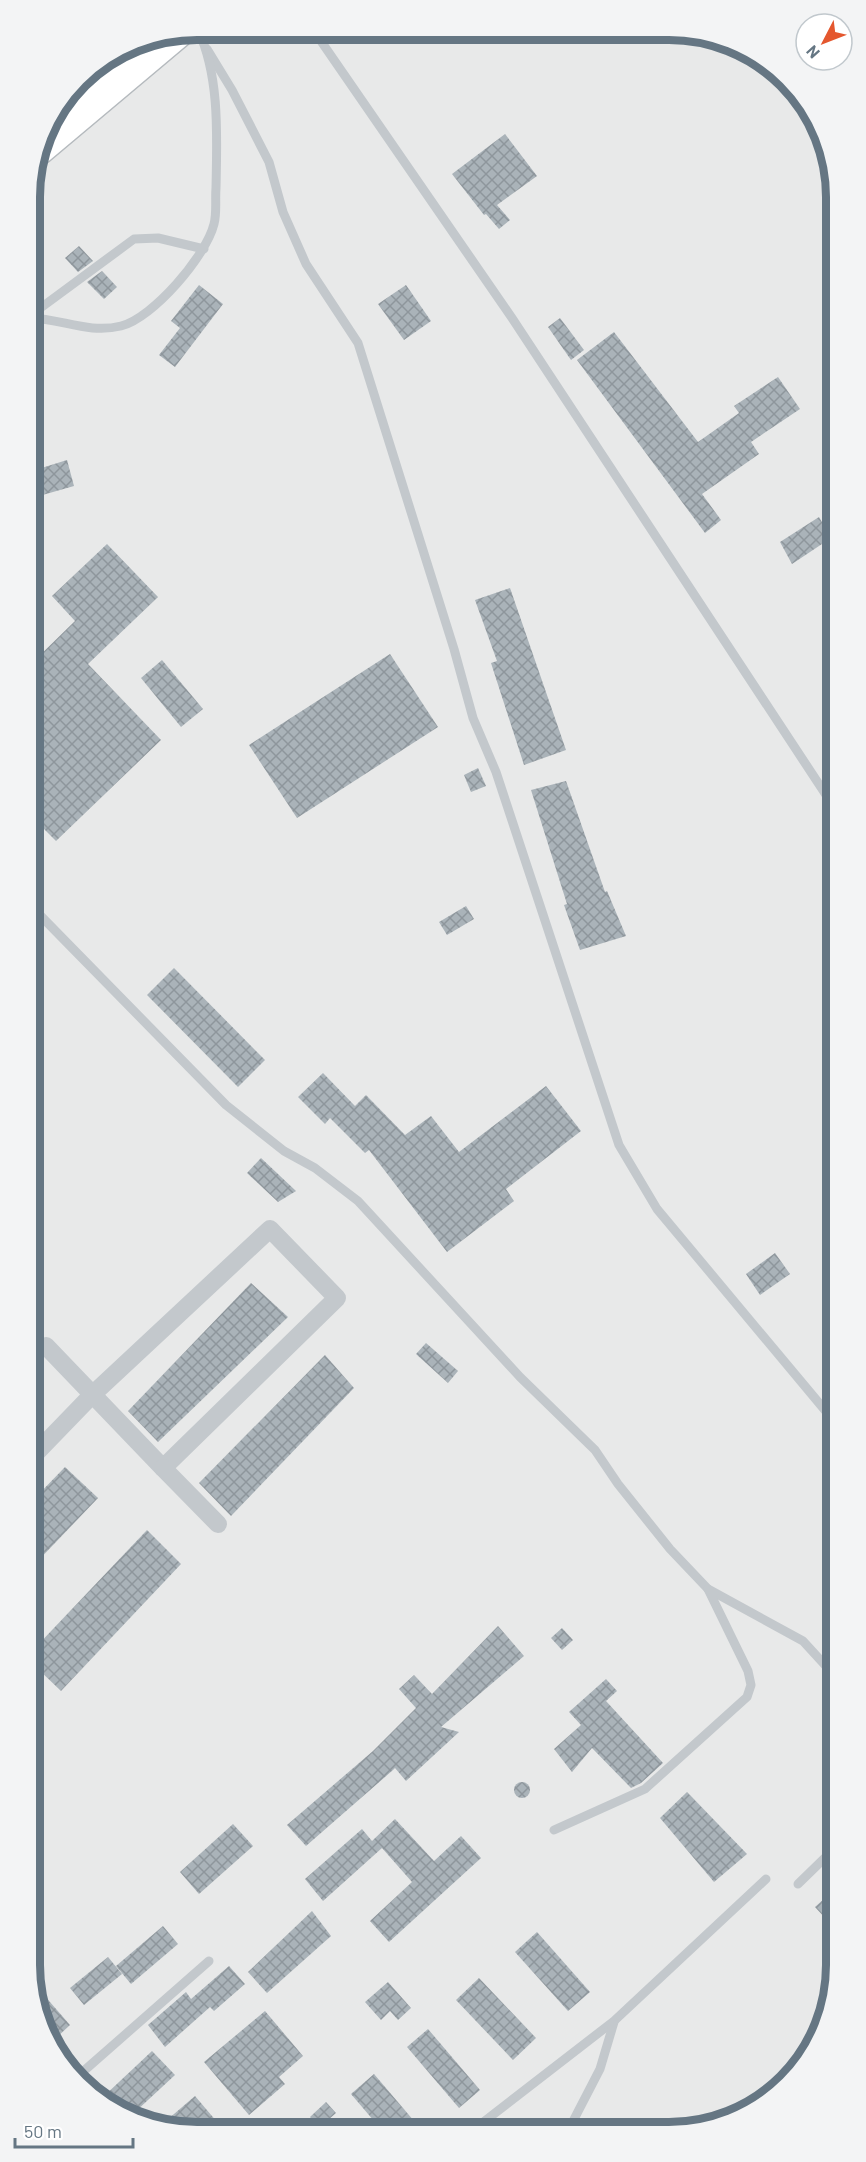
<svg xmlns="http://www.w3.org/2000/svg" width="866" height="2162" font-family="Barlow,sans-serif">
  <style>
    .built { fill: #e8e9e9 }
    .building { fill: url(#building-cross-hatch) }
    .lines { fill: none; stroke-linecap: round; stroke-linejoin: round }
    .primary-casing { stroke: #b5babe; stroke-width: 31 }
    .service { stroke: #c3c8cc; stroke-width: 9 }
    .minor { stroke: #c3c8cc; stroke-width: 18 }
    .primary { stroke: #fff; stroke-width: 28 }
    .rim { fill: none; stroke: #657683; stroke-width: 8 }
  </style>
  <defs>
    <pattern id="building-cross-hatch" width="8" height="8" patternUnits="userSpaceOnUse" patternTransform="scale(1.5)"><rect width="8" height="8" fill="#aab3b9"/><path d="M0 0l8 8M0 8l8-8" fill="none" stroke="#8e969c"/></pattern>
  </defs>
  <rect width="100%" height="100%" fill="#fafaf8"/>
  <!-- built -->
  <polygon class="built" points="198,30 701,33 787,79 830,154 836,1975 823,2028 795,2075 712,2126 165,2129 87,2090 36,2008 30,186 47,124 87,72 134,43"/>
  <!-- building -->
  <g class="building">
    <polygon points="505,134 537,176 497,205 510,220 499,229 486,214 484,215 452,174"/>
    <polygon points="79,246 93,261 78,272 65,258"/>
    <polygon points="102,271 117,287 104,299 87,282"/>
    <polygon points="199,285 223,304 175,367 159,355 180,328 171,321"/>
    <polygon points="406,285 431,321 404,340 378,304"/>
    <polygon points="560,318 584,350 571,360 548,327"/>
    <polygon points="614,332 698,442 739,413 734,406 778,377 800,409 751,442 759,454 702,494 721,520 705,533 577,360"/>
    <polygon points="67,460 74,486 39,496 32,471"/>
    <polygon points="819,517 831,538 792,564 780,542"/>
    <polygon points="107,544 158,597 88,664 161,740 56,841 32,817 32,663 75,621 52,596"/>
    <polygon points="510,588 566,750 524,765 491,663 497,661 475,600"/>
    <polygon points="390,654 438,727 297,818 249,745"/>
    <polygon points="162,660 203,709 181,727 141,678"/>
    <polygon points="478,768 486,786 471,792 464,775"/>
    <polygon points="566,781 605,892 607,891 626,936 580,950 564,905 567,904 531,790"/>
    <polygon points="466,906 474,919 447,935 439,922"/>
    <polygon points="174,968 265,1060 238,1087 147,995"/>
    <polygon points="323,1073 355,1106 366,1095 405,1135 431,1116 459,1152 546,1086 581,1131 506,1189 514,1201 447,1252 369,1150 365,1153 330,1118 325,1124 298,1097"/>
    <polygon points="261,1158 296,1191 278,1202 247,1173"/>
    <polygon points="775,1253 790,1274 760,1295 746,1274"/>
    <polygon points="251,1283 288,1317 158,1442 128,1411"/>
    <polygon points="426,1343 458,1371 448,1383 416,1354"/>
    <polygon points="325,1355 354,1388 231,1516 199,1483"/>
    <polygon points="65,1467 98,1498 34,1565 34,1499"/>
    <polygon points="147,1530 181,1564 61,1691 35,1666 35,1648"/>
    <polygon points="498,1626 524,1656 441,1727 459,1732 406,1781 395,1768 393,1770 306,1846 287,1825 373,1751 416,1708 399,1689 414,1675 432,1694"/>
    <polygon points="562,1628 573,1640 562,1650 551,1638"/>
    <polygon points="606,1679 617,1691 606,1701 663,1763 641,1783 631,1788 592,1748 572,1772 554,1749 581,1725 569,1712"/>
    <circle cx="522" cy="1790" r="8"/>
    <polygon points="687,1792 747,1854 714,1882 660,1818"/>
    <polygon points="395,1819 434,1861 461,1836 481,1858 389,1942 370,1921 412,1882 382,1848 323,1901 305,1879 362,1829 372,1841"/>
    <polygon points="233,1824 253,1846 199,1894 180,1872"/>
    <polygon points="835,1889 835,1899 836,1930 815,1907"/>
    <polygon points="312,1911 331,1936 267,1993 248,1972"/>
    <polygon points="163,1926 178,1944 131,1984 116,1966"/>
    <polygon points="537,1932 590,1992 568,2011 515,1952"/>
    <polygon points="108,1957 122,1974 84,2005 70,1988"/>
    <polygon points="229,1966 245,1984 214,2011 210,2007 165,2047 148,2025 186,1992 191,1999"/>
    <polygon points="479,1978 536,2038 513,2060 456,2000"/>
    <polygon points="388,1982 411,2008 398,2020 390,2011 381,2020 365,2002"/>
    <polygon points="43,1994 70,2025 55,2039 36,2008 36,2001"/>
    <polygon points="265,2011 303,2056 279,2077 285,2084 249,2115 204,2062"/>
    <polygon points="428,2029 480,2090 459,2108 407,2047"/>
    <polygon points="152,2051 175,2075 134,2113 102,2098"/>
    <polygon points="374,2074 420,2128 380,2128 351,2094"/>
    <polygon points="195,2096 223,2129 165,2129 160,2126"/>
    <polygon points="326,2102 336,2113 319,2128 310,2117"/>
  </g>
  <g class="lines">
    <!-- primary casing -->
    <g class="primary-casing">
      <g id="primary">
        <polyline points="65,100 130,45"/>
        <polyline points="40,150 178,34"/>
      </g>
    </g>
    <!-- service -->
    <g class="service">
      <polyline points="314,31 512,318 832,804"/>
      <polyline points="207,49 232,90 269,162 283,212 306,264 358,343 454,649 473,718 496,772 619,1145 657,1209 834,1421"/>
      <polyline points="31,315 134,239 158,238 204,249"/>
      <path d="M 31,318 C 62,319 89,334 121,326 C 153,318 206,256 214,224 C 217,213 215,199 216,188 C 217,137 220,76 198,30"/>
      <polyline points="32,640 34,641"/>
      <polyline points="32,907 226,1105 284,1151 315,1168 358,1201 520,1377 595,1450 618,1484 670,1549 708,1589 803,1641 835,1676"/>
      <polyline points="554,1830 645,1789 747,1697 751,1685 748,1671 708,1589"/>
      <polyline points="798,1884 835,1848"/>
      <polyline points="78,2076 209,1961"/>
      <polyline points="477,2127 614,2021 766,1879"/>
      <polyline points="570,2127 600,2069 614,2022"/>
    </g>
    <!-- minor -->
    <g class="minor">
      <polyline points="34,1455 92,1395 270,1229 337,1298 163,1468 46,1346"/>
      <polyline points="163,1468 218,1524"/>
    </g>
    <!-- primary -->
    <use href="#primary" class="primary"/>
  </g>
  <!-- crop -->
  <path d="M0 0H866V2162H0ZM197 40H669A157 157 0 0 1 826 197V1965A157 157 0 0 1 669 2122H197A157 157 0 0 1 40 1965V197A157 157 0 0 1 197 40Z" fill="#f3f4f5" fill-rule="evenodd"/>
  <path class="rim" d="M197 40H669A157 157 0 0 1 826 197V1965A157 157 0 0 1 669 2122H197A157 157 0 0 1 40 1965V197A157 157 0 0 1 197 40Z"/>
  <!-- north arrow -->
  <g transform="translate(824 42) rotate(228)"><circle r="28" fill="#ffffff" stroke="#c1c8cd" stroke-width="1.5"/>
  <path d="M0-4.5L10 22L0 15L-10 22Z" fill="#e4572e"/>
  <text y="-9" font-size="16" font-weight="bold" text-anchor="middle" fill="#657683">N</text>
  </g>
  <!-- scale -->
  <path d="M15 2138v9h118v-9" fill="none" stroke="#657683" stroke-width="3"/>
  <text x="24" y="2138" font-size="18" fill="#657683" stroke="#ffffff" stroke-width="4.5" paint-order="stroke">50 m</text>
</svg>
